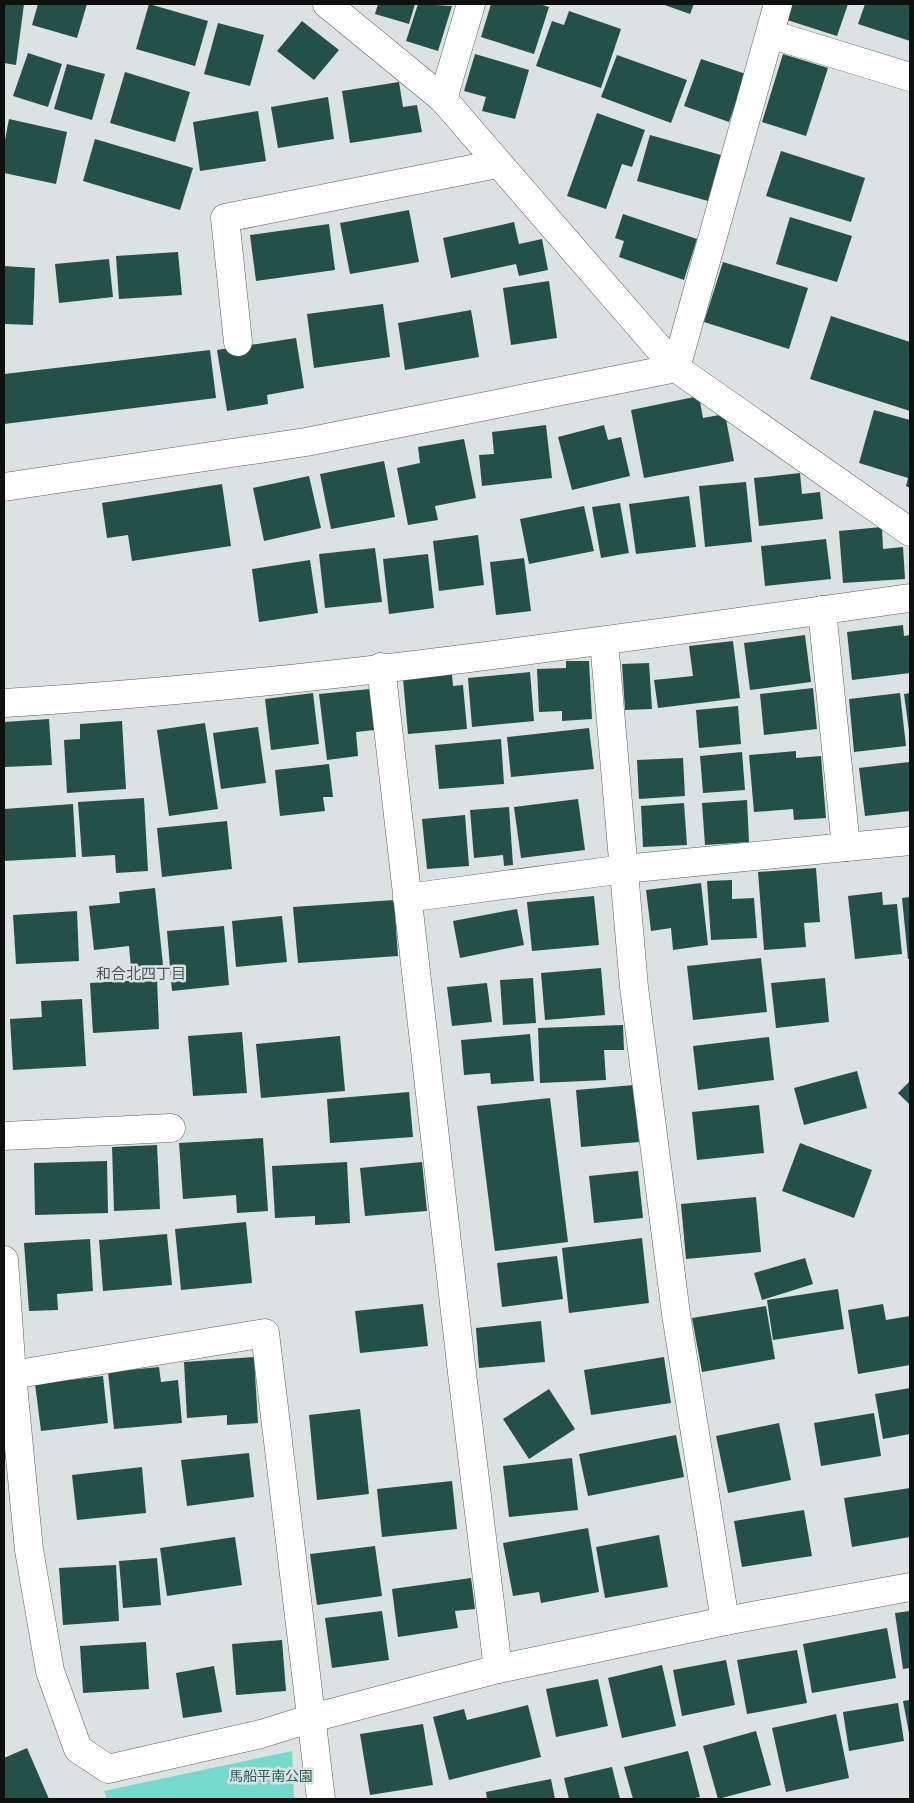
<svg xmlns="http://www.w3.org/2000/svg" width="914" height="1803" font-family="Overpass,'Noto Sans JP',sans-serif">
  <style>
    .green { fill: #75d9cb }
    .building { fill: #24504a }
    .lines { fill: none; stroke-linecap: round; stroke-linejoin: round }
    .minor-casing { stroke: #595f5e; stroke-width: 29 }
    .minor { stroke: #fff; stroke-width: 28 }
    .labels { text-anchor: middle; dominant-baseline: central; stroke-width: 5; stroke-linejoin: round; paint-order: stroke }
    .park-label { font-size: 14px; fill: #245f58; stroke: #dbe2e1 }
    .neighbourhood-label { font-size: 15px; fill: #505655; stroke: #dbe2e1 }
  </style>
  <rect width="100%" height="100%" fill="#dbe2e1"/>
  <!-- green -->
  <polygon class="green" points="292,1751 294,1799 107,1799 104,1791"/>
  <!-- building -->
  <g class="building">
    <polygon points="4,4 24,4 16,65 4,63"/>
    <polygon points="38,4 87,4 77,38 32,25"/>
    <polygon points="149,4 208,21 195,66 136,49"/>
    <polygon points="378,4 415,4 409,24 375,14"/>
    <polygon points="418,4 452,6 438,51 406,41"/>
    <polygon points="491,4 539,4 549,7 534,54 481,37"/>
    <polygon points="662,4 694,4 690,14"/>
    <polygon points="789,4 848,4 837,36 784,19"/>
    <polygon points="865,4 910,4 910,41 858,24"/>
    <polygon points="569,11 621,29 601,88 536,66 552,21 564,25"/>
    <polygon points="302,21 339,50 314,80 277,51"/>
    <polygon points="218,23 264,35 250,86 204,74"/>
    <polygon points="28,53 62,64 48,107 13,96"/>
    <polygon points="475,54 529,70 515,119 482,111 486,97 464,91"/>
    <polygon points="783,54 828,68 806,136 762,122"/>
    <polygon points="617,55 687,80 671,123 601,97"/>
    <polygon points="701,59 746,74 729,122 684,106"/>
    <polygon points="67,64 105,74 92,120 54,109"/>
    <polygon points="125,72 190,92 175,142 110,123"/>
    <polygon points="399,82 403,107 417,105 422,132 350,143 342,91"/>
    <polygon points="328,97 334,139 278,148 271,107"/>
    <polygon points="258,111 266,161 200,171 193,122"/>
    <polygon points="597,113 645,130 632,167 622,164 606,209 567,196"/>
    <polygon points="9,119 67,132 56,184 4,173 4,145"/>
    <polygon points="650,135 721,155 708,201 637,181"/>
    <polygon points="95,139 193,168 180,210 83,181"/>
    <polygon points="781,151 865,178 851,222 766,196"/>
    <polygon points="409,210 419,262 350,274 340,223"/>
    <polygon points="623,214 697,239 684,280 619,257 624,241 615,238"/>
    <polygon points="790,217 852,236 837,282 776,264"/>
    <polygon points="514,222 519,244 542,239 548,270 519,276 516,264 451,278 443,238"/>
    <polygon points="329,224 335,270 256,281 250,235"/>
    <polygon points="178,252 182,295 119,299 116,256"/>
    <polygon points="109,259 113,297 59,303 55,264"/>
    <polygon points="723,262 808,288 789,349 704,322"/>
    <polygon points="4,266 35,268 33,325 4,324"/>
    <polygon points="549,281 557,338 511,345 503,288"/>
    <polygon points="383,304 390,357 314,368 307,314"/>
    <polygon points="471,310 479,357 405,370 398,323"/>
    <polygon points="831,316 910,342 910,411 810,379"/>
    <polygon points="296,338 304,388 267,395 268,404 227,411 217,350"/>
    <polygon points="210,350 216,398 4,424 4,374"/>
    <polygon points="699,396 703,418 725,414 734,461 644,478 631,410"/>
    <polygon points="874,410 910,420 910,488 906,486 908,478 859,463"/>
    <polygon points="546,425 552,478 482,486 479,455 494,454 492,432"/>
    <polygon points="604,425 608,440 621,437 630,476 572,490 558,437"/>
    <polygon points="464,439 476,498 435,506 438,520 408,525 397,468 420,463 418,447"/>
    <polygon points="384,461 395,517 331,529 320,474"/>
    <polygon points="800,473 802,494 820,492 823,519 759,526 754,478"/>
    <polygon points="309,476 321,528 264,541 253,488"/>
    <polygon points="746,482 752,542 705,547 699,486"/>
    <polygon points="222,484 231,546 132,561 128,535 107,538 102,503"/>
    <polygon points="689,496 696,547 636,554 629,504"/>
    <polygon points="620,503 629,553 601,558 592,507"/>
    <polygon points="584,506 594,551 529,564 520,519"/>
    <polygon points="882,527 883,549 903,547 905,579 843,583 839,531"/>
    <polygon points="478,535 484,585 439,591 433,541"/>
    <polygon points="826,539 831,579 765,586 761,546"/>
    <polygon points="375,548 382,602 325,608 319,554"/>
    <polygon points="428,554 434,608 389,614 383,559"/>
    <polygon points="524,558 531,611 496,615 490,562"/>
    <polygon points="310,560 318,613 259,622 252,569"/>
    <polygon points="903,625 904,636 910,635 910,673 852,680 847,632"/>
    <polygon points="805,635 811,682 750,690 744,643"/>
    <polygon points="733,641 740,698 658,708 654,680 693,676 689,646"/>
    <polygon points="566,661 589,661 592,719 562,721 562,711 539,712 537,669 566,668"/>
    <polygon points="649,663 652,709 625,710 622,664"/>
    <polygon points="530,672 534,721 472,727 468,678"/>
    <polygon points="452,674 453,686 463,685 467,729 408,734 403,679"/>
    <polygon points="813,688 817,729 764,735 760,694"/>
    <polygon points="370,689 375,730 356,732 358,756 327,760 319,694"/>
    <polygon points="313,693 319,744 271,750 265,699"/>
    <polygon points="900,693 906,746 854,752 849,699"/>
    <polygon points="910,693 910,731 909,731 904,694"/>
    <polygon points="738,706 741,744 699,748 696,710"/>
    <polygon points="49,719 52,765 4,767 4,722"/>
    <polygon points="122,721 126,789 67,793 64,740 80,739 80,724"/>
    <polygon points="205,723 218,809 169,816 157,730"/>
    <polygon points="258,727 266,783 221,789 213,733"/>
    <polygon points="589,728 594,769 511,777 507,737"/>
    <polygon points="501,739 504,784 439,789 435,745"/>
    <polygon points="796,751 796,758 821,756 826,818 794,820 793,809 754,812 749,755"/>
    <polygon points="742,752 745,790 703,793 700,756"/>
    <polygon points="683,758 685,796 639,799 637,760"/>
    <polygon points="909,762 910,811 865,816 859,768"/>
    <polygon points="329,764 333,797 323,797 325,811 280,816 275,770"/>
    <polygon points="144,798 148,871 116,873 115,855 82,857 78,802"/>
    <polygon points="578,799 585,850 521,858 514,807"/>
    <polygon points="747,800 749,842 705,845 702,803"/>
    <polygon points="684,803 687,845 643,847 641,806"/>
    <polygon points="73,804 76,857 4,861 4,809"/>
    <polygon points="509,807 513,865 504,866 503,855 474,858 470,810"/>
    <polygon points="465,815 469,866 427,869 422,819"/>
    <polygon points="227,821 232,869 162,877 157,828"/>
    <polygon points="816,868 820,922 804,923 806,947 764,950 758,872"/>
    <polygon points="732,880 732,899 754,898 757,938 711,940 707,881"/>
    <polygon points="701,883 708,945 673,950 671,928 651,931 646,890"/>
    <polygon points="155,888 163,965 131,968 129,946 94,950 89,906 120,903 119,892"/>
    <polygon points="882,892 883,905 897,904 902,954 855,959 848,896"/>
    <polygon points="594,896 599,945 532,951 527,902"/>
    <polygon points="910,897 910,959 908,959 902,898"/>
    <polygon points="394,900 398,956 298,963 293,907"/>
    <polygon points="517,909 524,945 460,958 453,921"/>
    <polygon points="77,911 79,961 16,964 13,915"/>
    <polygon points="282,916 287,962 236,967 232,921"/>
    <polygon points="224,926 229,985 172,991 167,931"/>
    <polygon points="761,958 767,1012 693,1020 687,966"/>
    <polygon points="601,968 605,1015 545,1020 541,973"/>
    <polygon points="533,978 536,1023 503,1025 500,980"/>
    <polygon points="825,978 829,1022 776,1028 771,983"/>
    <polygon points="157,979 159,1029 93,1033 90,983"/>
    <polygon points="487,983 492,1022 452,1026 447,987"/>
    <polygon points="82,999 86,1066 13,1070 10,1019 42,1017 41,1001"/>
    <polygon points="623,1025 624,1050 604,1050 606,1080 540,1083 538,1028"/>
    <polygon points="242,1032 247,1093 193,1096 188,1036"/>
    <polygon points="530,1034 534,1081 491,1084 490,1073 464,1075 461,1040"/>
    <polygon points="340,1036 345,1091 261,1098 256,1044"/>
    <polygon points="769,1037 774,1080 698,1090 693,1046"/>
    <polygon points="857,1071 867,1108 804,1125 794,1088"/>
    <polygon points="910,1081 910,1105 898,1093"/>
    <polygon points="634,1085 639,1142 581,1147 576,1090"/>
    <polygon points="409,1092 413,1137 330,1143 327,1099"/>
    <polygon points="550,1098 568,1242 495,1251 477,1106"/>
    <polygon points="759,1105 764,1153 697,1160 692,1112"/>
    <polygon points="263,1138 268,1211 237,1213 236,1195 183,1199 179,1143"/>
    <polygon points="800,1143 872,1170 854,1218 782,1191"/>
    <polygon points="157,1145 160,1209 114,1211 112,1147"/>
    <polygon points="107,1161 108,1213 35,1215 34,1163"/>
    <polygon points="347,1162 350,1223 315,1225 315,1216 275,1218 272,1166"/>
    <polygon points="422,1162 427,1211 365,1216 360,1168"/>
    <polygon points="638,1171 643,1218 594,1223 589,1176"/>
    <polygon points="756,1197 761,1252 686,1259 681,1204"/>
    <polygon points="246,1222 252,1283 181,1290 175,1229"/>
    <polygon points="167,1234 172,1285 103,1291 99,1240"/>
    <polygon points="642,1238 649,1303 569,1313 562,1248"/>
    <polygon points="90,1239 93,1291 57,1294 58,1310 29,1311 24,1243"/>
    <polygon points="557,1256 563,1299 502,1307 497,1263"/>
    <polygon points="805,1258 813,1284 762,1300 754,1273"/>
    <polygon points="838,1289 844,1329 773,1340 767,1300"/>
    <polygon points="423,1304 428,1346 360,1353 355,1311"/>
    <polygon points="883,1304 886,1320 910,1316 910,1365 858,1374 848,1310"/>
    <polygon points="766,1306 775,1359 702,1372 692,1318"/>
    <polygon points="541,1321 545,1362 479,1368 476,1328"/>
    <polygon points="254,1357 258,1423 227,1425 227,1415 187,1418 184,1362"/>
    <polygon points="664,1357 671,1403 591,1415 584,1370"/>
    <polygon points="159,1367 161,1382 178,1380 182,1423 114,1429 108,1372"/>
    <polygon points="103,1376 108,1423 41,1431 35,1384"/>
    <polygon points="910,1388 910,1434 883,1439 875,1394"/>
    <polygon points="549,1389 575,1429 529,1459 503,1419"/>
    <polygon points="360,1409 369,1494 317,1500 309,1415"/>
    <polygon points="874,1413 881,1456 821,1466 814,1423"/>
    <polygon points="779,1423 791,1480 728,1493 716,1436"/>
    <polygon points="676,1435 684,1477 588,1496 579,1454"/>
    <polygon points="249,1453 254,1497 187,1506 181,1460"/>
    <polygon points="572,1458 578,1510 509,1517 503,1466"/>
    <polygon points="142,1467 146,1513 77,1520 72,1475"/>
    <polygon points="452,1481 457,1529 382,1537 377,1489"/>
    <polygon points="910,1488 910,1537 852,1547 844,1498"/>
    <polygon points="804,1510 812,1556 742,1567 734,1521"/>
    <polygon points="588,1528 599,1592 541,1603 539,1592 513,1596 503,1543"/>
    <polygon points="659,1535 668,1587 605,1598 596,1547"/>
    <polygon points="235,1537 242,1585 167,1596 160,1548"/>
    <polygon points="375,1546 382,1596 317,1605 310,1554"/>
    <polygon points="157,1558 161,1605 123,1608 119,1561"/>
    <polygon points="116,1565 119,1621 63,1625 59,1568"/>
    <polygon points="471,1578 475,1609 455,1611 458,1628 398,1637 392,1589"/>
    <polygon points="382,1611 389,1660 332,1668 325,1618"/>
    <polygon points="910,1611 910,1668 903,1669 895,1613"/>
    <polygon points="887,1628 896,1678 812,1693 803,1644"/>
    <polygon points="282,1640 286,1691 236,1695 232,1644"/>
    <polygon points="146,1642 149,1689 83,1693 80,1646"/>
    <polygon points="797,1650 807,1703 747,1714 737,1660"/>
    <polygon points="726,1660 735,1705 682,1716 673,1670"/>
    <polygon points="662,1665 676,1726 622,1738 608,1678"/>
    <polygon points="214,1666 222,1712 183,1718 176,1673"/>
    <polygon points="598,1679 608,1726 556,1737 546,1689"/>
    <polygon points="910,1700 910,1733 909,1733 903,1701"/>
    <polygon points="898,1703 904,1741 849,1751 843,1712"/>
    <polygon points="528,1705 541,1757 449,1780 433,1717 464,1709 467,1720"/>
    <polygon points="836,1714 849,1778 786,1792 772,1728"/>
    <polygon points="423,1724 433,1785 370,1795 360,1734"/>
    <polygon points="756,1731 771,1785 718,1799 703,1746"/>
    <polygon points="27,1748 49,1799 4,1799 4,1758"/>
    <polygon points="688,1751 700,1797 691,1799 633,1799 624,1767"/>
    <polygon points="612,1767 620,1799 569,1799 564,1778"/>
    <polygon points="551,1779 555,1799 487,1799 486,1792"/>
  </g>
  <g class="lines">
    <!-- minor casing -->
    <g class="minor-casing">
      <g id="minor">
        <polyline points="327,4 443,99 676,368 910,532"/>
        <polyline points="770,34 910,77"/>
        <polyline points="443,99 471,4"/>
        <polyline points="238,342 225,218 497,164"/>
        <polyline points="4,487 306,442 676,368 778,4"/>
        <polyline points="822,610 846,847 910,841"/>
        <polyline points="604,641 634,987 676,1314 725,1621"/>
        <polyline points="381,667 462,1373 498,1669"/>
        <path d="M 4,703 C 307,685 609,640 910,598"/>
        <polyline points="407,898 624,869 846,847"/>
        <polyline points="4,1136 171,1128"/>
        <polyline points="4,1260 12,1375 29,1550 50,1671 78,1749 108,1769 261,1734 312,1718 498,1669 725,1621 910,1587"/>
        <polyline points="12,1375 265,1333 321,1799"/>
      </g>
    </g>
    <!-- minor -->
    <use href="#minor" class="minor"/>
  </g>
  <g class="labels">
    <!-- park labels -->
    <g class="park-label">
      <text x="271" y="1777">馬船平南公園</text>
    </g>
    <!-- neighbourhood labels -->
    <g class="neighbourhood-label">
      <text x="141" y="975">和合北四丁目</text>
    </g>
  </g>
  <!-- border -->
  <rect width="914" height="1803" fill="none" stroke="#0d100f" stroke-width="10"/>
</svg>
